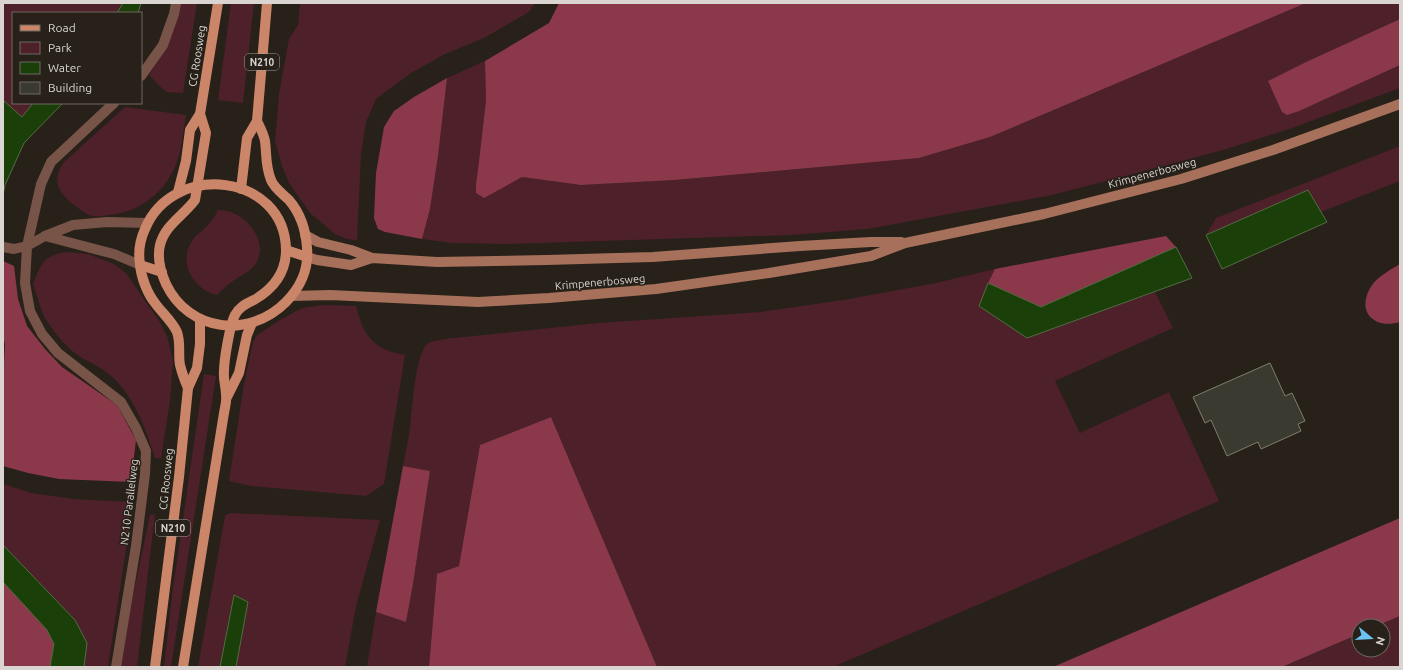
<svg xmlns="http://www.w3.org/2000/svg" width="1403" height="670" font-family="Ubuntu,sans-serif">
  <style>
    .green { fill: #4e2029 }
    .forest { fill: #8b394a }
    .water { fill: #1b3f08; stroke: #546c44 }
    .building { fill: #3a3a30; stroke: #7d7d71 }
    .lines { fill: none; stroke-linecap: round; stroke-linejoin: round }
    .street { stroke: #775447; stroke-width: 10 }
    .secondary { stroke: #a6705b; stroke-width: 10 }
    .primary { stroke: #cb8569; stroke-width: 10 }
    .labels { text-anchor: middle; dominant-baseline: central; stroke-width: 3; stroke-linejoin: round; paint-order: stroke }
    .shield { fill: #272119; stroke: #a49f99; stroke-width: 1 }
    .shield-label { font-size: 10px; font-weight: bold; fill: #dad5d0 }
    .street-label { font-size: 11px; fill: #dad5d0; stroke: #272119 }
  </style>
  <rect width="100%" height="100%" fill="#272119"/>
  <!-- green -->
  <g class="green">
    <polygon points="3,3 126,3 123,13 13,13 13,103 51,103 3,163"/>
    <polygon points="179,3 197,3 183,93 166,92 149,75 164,50"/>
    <polygon points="231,3 254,3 243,103 218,100"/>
    <polygon points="300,3 535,3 529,12 484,38 445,54 411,73 376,99 366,122 361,154 357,240 347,239 335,234 310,213 289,183 282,166 275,141 279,94 289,39 298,25"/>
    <polygon points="1306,3 1400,3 1400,19 1306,62 1268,81 1381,73 1400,65 1400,88 1292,128 1223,150 1129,175 1052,195 868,229 791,235 505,244 452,243 422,239 430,209 438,156 447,78 485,61 486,100 479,161 476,184 514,180 522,177 581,185 675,180 919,158 990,137"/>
    <path d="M 125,107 L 186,115 C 183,133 182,152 174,169 C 162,195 137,213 108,215 C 103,216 97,217 93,216 C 87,215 82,211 77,207 C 60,195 50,181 64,162 Z"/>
    <polygon points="1400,146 1400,181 1321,212 1308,190 1206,235 1216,218"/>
    <path d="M 218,210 C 232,210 244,217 252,228 C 257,234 260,242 260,250 C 259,268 246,272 233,281 C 227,285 222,290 217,295 C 193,289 176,261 194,238 C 196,235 200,233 203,230 C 209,224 214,218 218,210 Z"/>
    <path d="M 66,252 L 88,254 L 114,264 L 126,273 L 159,321 L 167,336 L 173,361 L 170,401 L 161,458 L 155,458 C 146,429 133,394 110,375 C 99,365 82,360 71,350 C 63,343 55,333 49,324 C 40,313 39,298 33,285 C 40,265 44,255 66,252 Z"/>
    <path d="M 995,269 L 988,283 L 979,306 L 1027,338 L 1155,292 L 1173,328 L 1055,381 L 1080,433 L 1169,392 L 1219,501 L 833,667 L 657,667 L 551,417 L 480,445 L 459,566 L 437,575 L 429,667 L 367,667 L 376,612 L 406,622 L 413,584 L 430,471 L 403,466 C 405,455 407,445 409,435 C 412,416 414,357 427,344 C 431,341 440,340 445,339 L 598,323 L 761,312 L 843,300 L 936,283 Z"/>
    <path d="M 324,305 L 356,306 C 364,337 373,349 405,355 L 384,484 L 366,496 L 251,486 L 229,481 L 244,384 L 253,342 L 257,335 L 280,320 L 302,308 Z"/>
    <polygon points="204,374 216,376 171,667 164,667 173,588"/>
    <polygon points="3,484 32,493 73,499 131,502 127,543 108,667 84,667 87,643 75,620 3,545"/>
    <polygon points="230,513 380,520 356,606 345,667 236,667 248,603 230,612 220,667 198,667 225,516"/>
    <polygon points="155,514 137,667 120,667 121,653 150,515"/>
    <polygon points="1400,616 1400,667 1283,667 1359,634 1359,650 1383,650 1383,626 1376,626"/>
  </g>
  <!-- forest -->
  <g class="forest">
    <polygon points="559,3 1306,3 990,137 919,158 675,180 581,185 522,177 484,198 476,193 476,184 479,161 486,100 485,61 549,23"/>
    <polygon points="1400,19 1400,65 1299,111 1287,115 1282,112 1268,81 1306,62"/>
    <polygon points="447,78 438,156 430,209 422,239 385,232 378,229 374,218 376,173 384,127 394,111 414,97"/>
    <polygon points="1166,236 1176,247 1041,307 988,283 995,269"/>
    <polygon points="3,261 14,266 18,299 27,326 45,349 62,367 117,405 136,440 131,482 59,479 28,473 3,466 3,383 5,344 3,337"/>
    <path d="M 1400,264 L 1400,322 C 1377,329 1357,315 1369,290 C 1375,278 1388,271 1400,264 Z"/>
    <polygon points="551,417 657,667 429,667 437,574 459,566 480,445"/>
    <polygon points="403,466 430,471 413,584 406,622 376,612"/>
    <polygon points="1400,518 1400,616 1376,626 1359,626 1359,634 1282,667 1053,667"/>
    <polygon points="3,582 47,630 54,644 50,667 3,667"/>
  </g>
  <!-- water -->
  <g class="water">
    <polygon points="123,3 141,3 138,13 117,13"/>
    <polygon points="3,100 22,117 33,103 63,103 24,143 5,185 3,195"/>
    <polygon points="1308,190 1327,222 1222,269 1206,235"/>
    <polygon points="1176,247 1192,278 1027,338 979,306 988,283 1041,307"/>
    <polygon points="3,545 75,620 87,643 84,667 50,667 54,644 47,630 3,582"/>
    <polygon points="234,595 248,602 236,667 220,667"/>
  </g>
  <!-- building -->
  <polygon class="building" points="1270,363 1285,396 1292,393 1305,421 1298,424 1301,431 1261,449 1258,442 1227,456 1211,420 1205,423 1193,397"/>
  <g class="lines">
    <!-- street -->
    <g class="street">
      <polyline points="141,76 163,45 174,14 176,3"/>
      <polyline points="114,103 51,162 41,184 27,246 25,283 30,311 42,334 58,353 121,402 136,428 146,451 145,474 136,546 116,667"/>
      <polyline points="45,236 114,254 140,265"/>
      <polyline points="3,247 14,249 27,246 45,236 73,225 107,222 147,223"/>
    </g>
    <!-- secondary -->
    <g class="secondary">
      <polyline points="305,235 318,242 351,250 372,258"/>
      <polyline points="307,257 317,260 351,265 372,258 437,262 546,260 653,257 800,246 871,242 901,242"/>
      <polyline points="292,296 330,295 478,302 549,298 656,289 769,273 871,256 905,243 1044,214 1181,179 1273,150 1400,104"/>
    </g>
    <!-- primary -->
    <g class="primary">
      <path d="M 200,114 L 206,133 L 195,200 C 183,216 165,225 160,245 C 157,258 161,273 166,284 C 189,332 249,339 286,302 C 300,288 309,269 307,248 C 306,231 300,213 289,200 C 283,194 274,188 271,180 C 265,165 267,156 265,141 C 264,135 260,127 257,121"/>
      <polyline points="241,189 247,138 257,121 267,3"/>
      <polyline points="178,192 186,161 190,130 200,114 218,3"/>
      <polyline points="286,250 307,257"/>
      <polyline points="140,265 162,272"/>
      <polyline points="227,397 239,373 247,335 252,323"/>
      <polyline points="155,667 179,477 188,388 197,368 200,344 200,319"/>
      <path d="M 183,667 L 224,413 C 225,407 227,401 226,395 C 226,387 223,379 224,371 C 224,360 230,324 235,315 C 239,307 246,304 254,300 C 273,289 286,273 286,250 C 285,173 173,161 145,229 C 140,240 138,252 140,264 C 141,277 147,293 155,303 C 162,313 172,321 177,332 C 181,343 178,355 180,365 C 182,373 185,381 188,388"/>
    </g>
  </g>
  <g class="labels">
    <!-- shield labels -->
    <g class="shield">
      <rect x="245" y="54" width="34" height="16" rx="3"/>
      <rect x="156" y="520" width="34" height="16" rx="3"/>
    </g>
    <g class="shield-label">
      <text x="262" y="62">N210</text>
      <text x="173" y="528">N210</text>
    </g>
    <!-- street labels -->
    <g class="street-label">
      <text transform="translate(197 56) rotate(-81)">CG Roosweg</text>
      <text transform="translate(1152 173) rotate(-15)">Krimpenerbosweg</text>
      <text transform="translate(600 282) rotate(-5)">Krimpenerbosweg</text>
      <text transform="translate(166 479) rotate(-84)">CG Roosweg</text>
      <text transform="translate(129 502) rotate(-83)">N210 Parallelweg</text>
    </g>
  </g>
  <!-- border -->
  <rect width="1403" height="670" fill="none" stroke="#dad5d0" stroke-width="8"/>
  <!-- legend -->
  <rect x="12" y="12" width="130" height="92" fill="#272119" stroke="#6f6962"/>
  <rect x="20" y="25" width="20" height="6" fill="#cb8569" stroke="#6f6962"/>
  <text x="48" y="32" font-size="12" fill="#dad5d0">Road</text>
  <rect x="20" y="42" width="20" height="12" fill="#4e2029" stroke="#6f6962"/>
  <text x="48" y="52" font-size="12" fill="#dad5d0">Park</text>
  <rect x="20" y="62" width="20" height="12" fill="#1b3f08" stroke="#6f6962"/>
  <text x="48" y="72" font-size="12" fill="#dad5d0">Water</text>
  <rect x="20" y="82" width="20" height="12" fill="#3a3a30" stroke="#6f6962"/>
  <text x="48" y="92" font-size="12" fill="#dad5d0">Building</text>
  <!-- north arrow -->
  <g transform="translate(1371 638) rotate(108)"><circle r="19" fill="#272119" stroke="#6f6962"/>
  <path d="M0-3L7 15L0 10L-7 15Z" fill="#6ac3f1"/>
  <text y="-6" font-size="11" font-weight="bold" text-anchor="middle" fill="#dad5d0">N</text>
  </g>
</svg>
